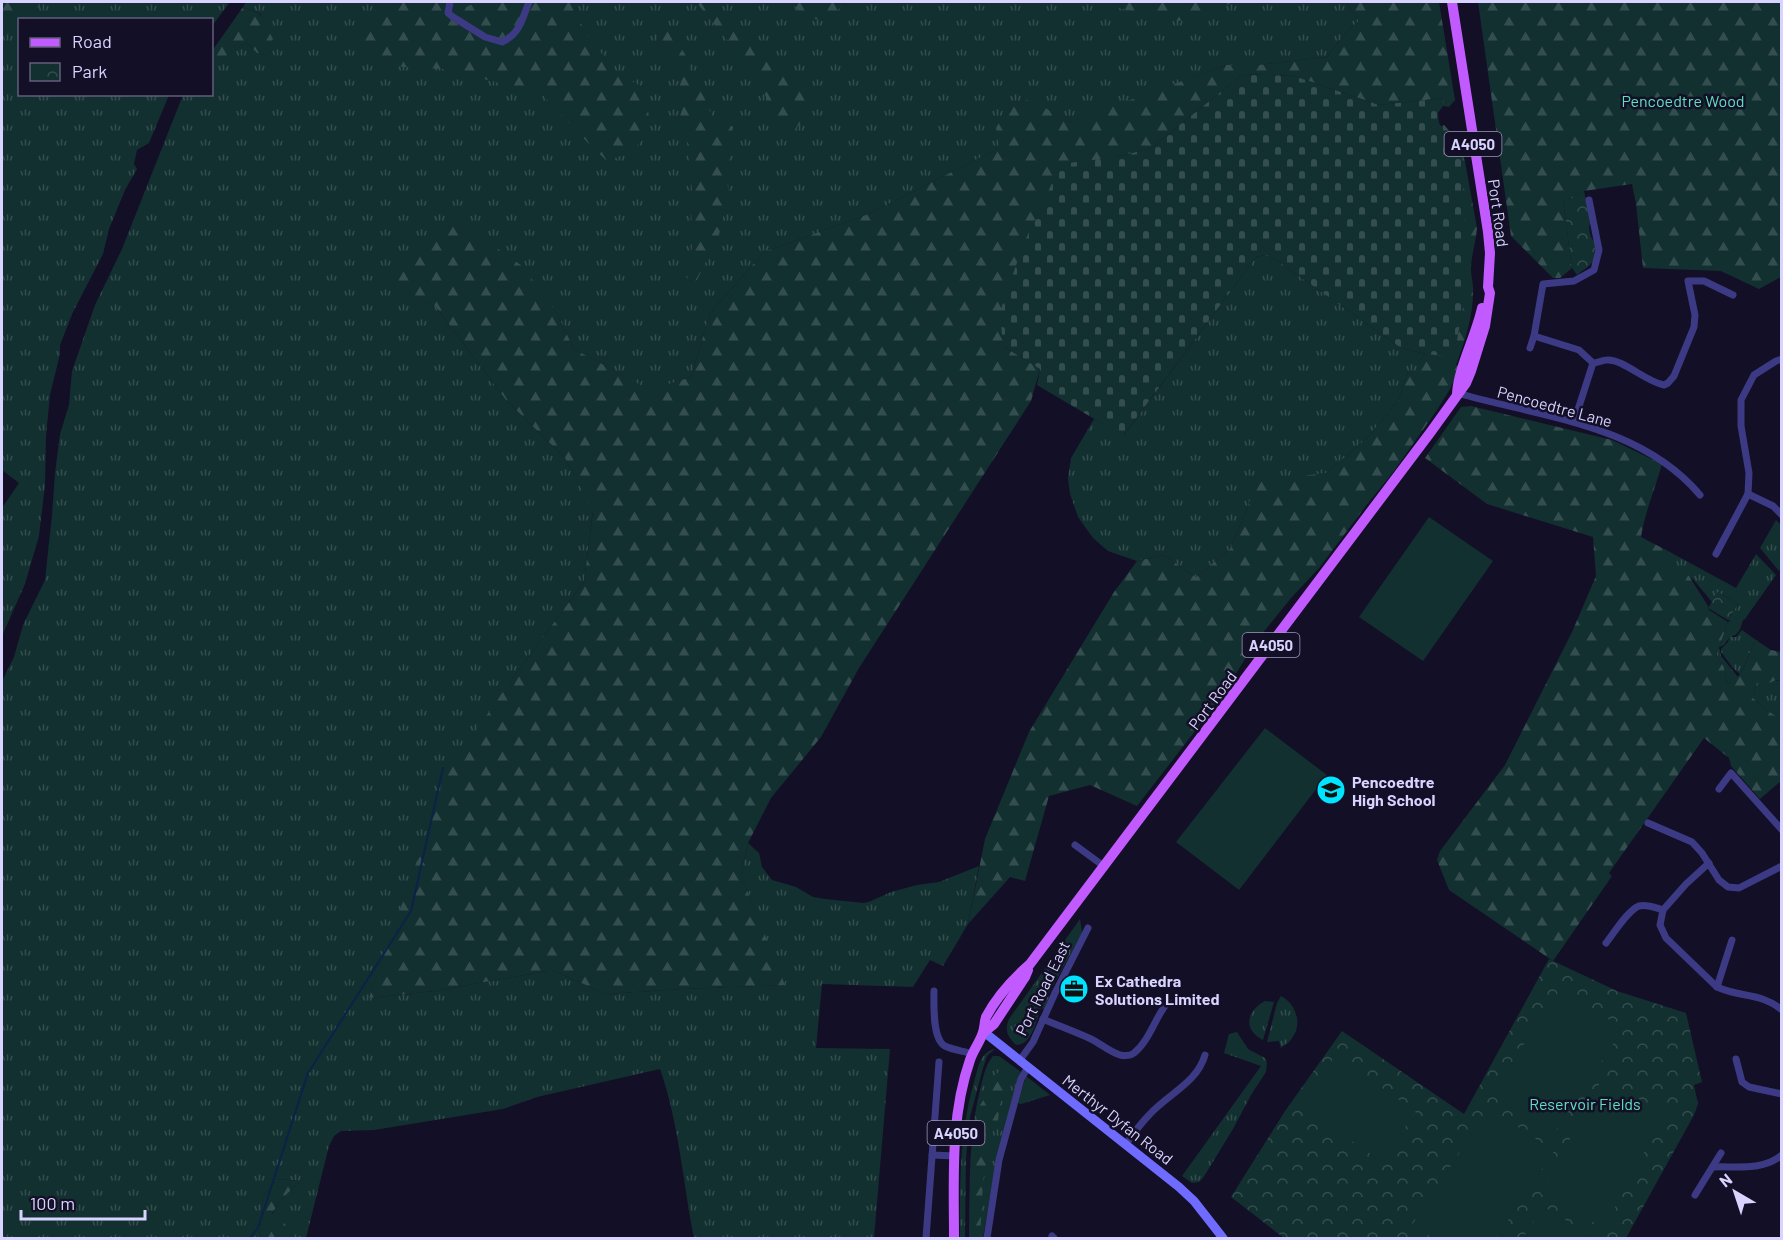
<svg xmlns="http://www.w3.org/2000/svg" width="1783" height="1240" font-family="Barlow,sans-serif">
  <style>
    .grass { fill: url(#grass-tufts) }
    .forest { fill: url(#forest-firs) }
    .cemetery { fill: url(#cemetery-stones) }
    .park { fill: url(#park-crowns) }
    .pitch { fill: #12302f }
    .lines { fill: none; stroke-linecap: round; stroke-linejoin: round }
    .stream { stroke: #0c2248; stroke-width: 2 }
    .street { stroke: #3d3a85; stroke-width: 7 }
    .secondary { stroke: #6f6bff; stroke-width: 9 }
    .primary { stroke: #c25bff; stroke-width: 10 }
    .labels { text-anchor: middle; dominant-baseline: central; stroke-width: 5; stroke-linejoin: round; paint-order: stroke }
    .shield { fill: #130f26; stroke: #9e99be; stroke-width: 1.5 }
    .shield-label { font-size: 15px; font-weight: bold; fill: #d9d4ff }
    .park-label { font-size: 16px; fill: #5fe0c0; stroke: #130f26 }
    .street-label { font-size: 16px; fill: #d9d4ff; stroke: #130f26 }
    .poi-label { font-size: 16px; font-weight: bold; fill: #d9d4ff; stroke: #130f26; text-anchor: start }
  </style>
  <defs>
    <pattern id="grass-tufts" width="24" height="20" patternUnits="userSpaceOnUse" patternTransform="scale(1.5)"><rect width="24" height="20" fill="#12302f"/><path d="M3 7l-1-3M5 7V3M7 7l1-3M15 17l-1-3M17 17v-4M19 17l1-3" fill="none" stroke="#344d4e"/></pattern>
    <pattern id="forest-firs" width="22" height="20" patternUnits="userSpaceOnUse" patternTransform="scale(1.5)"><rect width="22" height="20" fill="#12302f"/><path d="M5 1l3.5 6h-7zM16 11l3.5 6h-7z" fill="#344d4e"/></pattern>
    <pattern id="cemetery-stones" width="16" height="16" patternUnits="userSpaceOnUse" patternTransform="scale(1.5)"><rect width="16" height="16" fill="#12302f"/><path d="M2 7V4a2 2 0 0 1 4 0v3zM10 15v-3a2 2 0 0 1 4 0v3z" fill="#344d4e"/></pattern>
    <pattern id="park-crowns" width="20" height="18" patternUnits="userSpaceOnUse" patternTransform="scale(1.5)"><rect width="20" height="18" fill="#12302f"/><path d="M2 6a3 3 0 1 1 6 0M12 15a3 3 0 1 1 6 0" fill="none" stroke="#344d4e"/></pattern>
  </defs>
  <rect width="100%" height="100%" fill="#130f26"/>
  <!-- grass -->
  <g class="grass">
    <polygon points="2,2 230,2 212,26 212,20 20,20 20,94 169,95 149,143 137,150 134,164 137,169 125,190 109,229 103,254 73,312 60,345 60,354 50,395 46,436 45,485 39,536 25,584 2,636 2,508 19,483 2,470"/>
    <path d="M 246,2 L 1346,2 L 1359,21 L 1348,30 L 1327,57 L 1258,65 L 1226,65 L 1097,113 L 1015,140 L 871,213 L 764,252 L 710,313 L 691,377 L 650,391 L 574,349 L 556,312 L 386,283 L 436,307 L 506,400 L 565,458 L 593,510 L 584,582 L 509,683 L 412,878 L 369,998 L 435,991 L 552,970 L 606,994 L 683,989 L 784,985 L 741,875 L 748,843 L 759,853 L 762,867 L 772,880 L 796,887 L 813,897 L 825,899 L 864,903 L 871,901 L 891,892 L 917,885 L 939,882 L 979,866 L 968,924 L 943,966 L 930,960 L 913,987 L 822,984 L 816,1048 L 890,1049 L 874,1238 L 694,1238 C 683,1183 679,1123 660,1069 L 537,1097 L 503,1109 L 374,1130 L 341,1131 L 334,1136 L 329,1146 L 306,1238 L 291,1238 L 294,1237 L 272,1215 L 280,1201 L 300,1181 L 277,1179 L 263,1196 L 259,1238 L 2,1238 L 2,681 L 14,657 L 23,625 L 45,580 L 52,515 L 55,473 L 60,434 L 69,405 L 72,371 L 95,305 L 122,249 L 181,100 L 184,95 L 212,94 L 212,60 L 221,58 L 247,43 L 257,53 L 277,58 L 266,49 L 261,14 L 243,7 Z"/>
    <polygon points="1265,255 1275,259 1401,348 1425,354 1419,361 1419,373 1408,371 1399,399 1368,437 1327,473 1256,482 1248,507 1230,549 1196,577 1164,555 1137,561 1108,551 1093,538 1078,517 1070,494 1068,478 1071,458 1094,419 1124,435 1256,257"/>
    <polygon points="1776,520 1781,525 1781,567 1779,571 1760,548"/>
    <path d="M 1668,551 L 1736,588 L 1756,554 L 1776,575 L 1745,619 L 1743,620 C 1740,629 1740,634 1730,637 L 1736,637 L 1742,630 L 1756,640 C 1749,651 1747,663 1740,674 L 1733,668 L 1721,652 L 1721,649 L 1728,642 L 1729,638 L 1724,645 L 1719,647 L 1721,656 L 1738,677 L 1736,680 L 1727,684 L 1724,667 L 1716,656 L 1728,622 L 1731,621 L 1728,620 L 1738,604 L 1718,592 L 1712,602 L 1693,579 L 1660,563 Z"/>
    <polygon points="1762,679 1781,681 1781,719 1765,709 1753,698 1756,684"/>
    <path d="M 1080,919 L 1082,933 L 1048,995 L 1049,997 L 1044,1009 L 1041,1008 C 1036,1021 1032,1045 1016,1045 C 1008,1037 1004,1031 1009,1019 Z"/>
    <path d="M 1281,996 C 1296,1004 1303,1024 1292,1038 C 1290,1042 1284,1045 1281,1048 L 1279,1041 L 1267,1042 L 1277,1003 Z"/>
    <path d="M 1265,1001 L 1274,1002 L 1263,1040 C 1243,1030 1246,1011 1265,1001 Z"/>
    <polygon points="1237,1032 1248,1049 1265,1058 1267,1062 1266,1072 1251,1095 1233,1129 1203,1178 1199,1182 1192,1183 1182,1176 1261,1066 1224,1053 1229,1034"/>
    <path d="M 995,1049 L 987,1056 L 983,1068 L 970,1117 L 966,1158 L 965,1238 L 960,1238 C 960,1184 959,1134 974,1082 C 978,1069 980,1051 995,1049 Z"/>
    <path d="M 993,1056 L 999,1056 L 1021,1072 L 996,1160 L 983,1238 L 969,1238 C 970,1187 968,1136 981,1086 C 983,1077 986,1064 993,1056 Z"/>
    <polygon points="1026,1076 1050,1095 1021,1104 1018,1103"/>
  </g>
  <!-- forest -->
  <g class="forest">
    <polygon points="2,2 39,2 40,5 24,19 20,20 19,23 9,33 2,29"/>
    <polygon points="388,2 451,2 464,8 477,2 571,2 571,4 587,35 617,73 644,88 650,123 634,151 607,161 589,144 541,93 443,69 388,66 355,45 376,9"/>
    <polygon points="696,2 709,2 760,50 788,80 808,96 807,114 795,130 781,121 769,104 759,81 741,55 723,35"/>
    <polygon points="791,2 838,2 841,7 828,21 804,17"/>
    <polygon points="1107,2 1234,2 1190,20 1159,22 1140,13 1115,7"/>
    <polygon points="1346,2 1439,2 1455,100 1449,107 1443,106 1444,98 1379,105 1294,76 1243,74 1151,148 1117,157 1003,346 1040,369 1031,401 859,668 821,737 771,798 748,843 741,875 785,985 683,989 606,994 552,970 435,991 369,998 448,771 509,683 584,582 593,511 565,458 506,400 436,307 385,283 459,221 522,266 556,312 574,349 650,390 691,377 710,313 764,252 871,213 999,148 996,128 1007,109 1023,99 1042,105 1056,116 1070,122 1226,65 1258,65 1327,57 1348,30 1359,21"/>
    <polygon points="1478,2 1781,2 1781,277 1759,289 1721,271 1643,268 1636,204 1632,184 1584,191 1563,201 1572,268 1560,278 1553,278 1511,236"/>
    <polygon points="243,7 260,14 273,39 266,49 279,59 257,53 247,43 221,59 212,60 212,51"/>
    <path d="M 659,29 L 669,32 L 685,54 L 687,65 L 699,84 L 711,114 L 733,127 C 731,139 730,164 725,172 L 729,192 L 719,235 L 697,280 L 686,287 L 693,239 L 691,212 L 692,190 L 686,134 L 680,116 L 684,105 L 676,98 L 684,72 L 678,63 L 655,51 Z"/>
    <path d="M 1462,145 L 1477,228 C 1476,242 1471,256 1471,270 C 1471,276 1473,282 1473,288 C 1474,314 1465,341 1456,365 L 1460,367 L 1450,389 L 1437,410 L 1394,471 L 1365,507 L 1320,567 L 1291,598 L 1254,644 L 1223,695 L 1137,806 L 1090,785 L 1049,796 L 1025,881 L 1010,877 L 968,924 L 985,839 L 1029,732 L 1114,592 L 1137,561 L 1164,555 L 1196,577 L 1230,549 L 1248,507 L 1255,481 L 1327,473 L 1368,437 L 1399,399 L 1408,371 L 1419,372 L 1419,361 L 1425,354 L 1435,157 Z"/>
    <path d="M 1471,406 L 1612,440 L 1662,464 C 1655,489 1645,512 1641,537 L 1668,551 L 1661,563 L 1689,576 L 1708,606 L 1709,610 L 1728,622 L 1716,656 L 1724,667 L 1727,684 C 1746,677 1746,655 1756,640 L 1771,650 L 1781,652 L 1781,681 L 1776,680 L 1767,684 L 1762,679 L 1756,684 L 1753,698 L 1765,709 L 1781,719 L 1781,781 L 1760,799 L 1731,766 L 1729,758 L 1704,738 L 1609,873 L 1612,876 L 1553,961 L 1449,890 L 1437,860 L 1440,851 L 1505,765 L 1572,632 L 1596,576 L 1593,537 L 1487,504 L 1425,458 L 1461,407 Z"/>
    <path d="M 1004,1070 L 1007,1076 L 999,1109 L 998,1123 L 992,1133 L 983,1181 L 980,1238 L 971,1238 L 971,1154 C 977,1144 973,1133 976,1121 C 978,1115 980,1114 979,1107 C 982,1102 985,1098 987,1093 C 990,1082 991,1074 1004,1070 Z"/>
    <polygon points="277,1179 300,1181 280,1201 272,1214 280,1217 294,1237 291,1238 259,1238 263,1196"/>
  </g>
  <!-- cemetery -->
  <polygon class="cemetery" points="1243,74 1294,76 1379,105 1444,98 1443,106 1438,113 1439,123 1441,126 1444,125 1462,145 1466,290 1454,357 1425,354 1401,348 1275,259 1265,255 1256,257 1123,436 1037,385 1040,369 1003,346 1000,312 1023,245 1061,164 1117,157 1151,148"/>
  <!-- park -->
  <g class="park">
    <path d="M 1584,191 L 1591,221 C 1587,228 1590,238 1596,244 C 1597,263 1591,264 1577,275 L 1572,268 L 1563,201 Z"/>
    <polygon points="1718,592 1738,604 1728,620 1708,608"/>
    <polygon points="1549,959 1617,991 1686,1013 1702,1082 1694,1085 1698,1104 1694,1115 1626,1238 1284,1238 1231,1197 1285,1111 1342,1031 1464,1114"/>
  </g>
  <!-- pitch -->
  <g class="pitch">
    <polygon points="1429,517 1493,561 1423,661 1359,617"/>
    <polygon points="1265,728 1327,775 1239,890 1176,842"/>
    <polygon points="1561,988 1623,1029 1553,1135 1491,1094"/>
    <polygon points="1336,1055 1416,1112 1381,1161 1300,1106"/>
    <polygon points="1602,1079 1665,1113 1604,1228 1541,1194"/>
    <polygon points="1489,1108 1554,1151 1496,1238 1433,1238 1412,1225"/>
    <polygon points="1543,1206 1594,1238 1523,1238"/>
  </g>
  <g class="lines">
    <!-- stream -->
    <polyline class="stream" points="250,1238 258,1228 308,1073 411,911 443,768"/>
    <!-- street -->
    <g class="street">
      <path d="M 450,2 L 448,13 L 453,17 L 485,37 L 502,42 C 520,34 522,19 529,2"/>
      <polyline points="1534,336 1579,350 1593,363 1574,422"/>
      <polyline points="1530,348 1534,336 1543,284 1574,281 1594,270 1599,250 1589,200"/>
      <path d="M 1593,363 C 1598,363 1602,360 1607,360 C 1623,359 1646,382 1664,385 L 1668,383 L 1674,376 L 1694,327 L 1695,315 L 1688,281 L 1704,281 L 1733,295"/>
      <path d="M 1457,393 C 1541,417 1640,424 1700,495"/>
      <polyline points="1748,494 1773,506 1782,515"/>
      <polyline points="1716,554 1748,494 1749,473 1741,426 1741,400 1754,375 1776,361 1782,359"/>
      <polyline points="1719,789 1731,773 1782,830"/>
      <polyline points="1648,823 1692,842 1702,853 1719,880 1728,887 1739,888 1782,866"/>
      <polyline points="1075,845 1105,867"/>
      <path d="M 1709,863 L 1686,884 L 1663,910 L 1660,925 L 1666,938 L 1717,987 C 1741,998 1760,992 1782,1010"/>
      <path d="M 1606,943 C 1614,933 1628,910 1639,906 C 1647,904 1656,908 1663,910"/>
      <polyline points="1717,987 1732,940"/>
      <path d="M 934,991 C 934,1004 932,1039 945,1046 C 953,1050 964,1051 973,1054"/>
      <path d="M 1043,1019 C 1059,1026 1076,1032 1091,1039 C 1101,1044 1110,1052 1120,1055 C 1125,1056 1130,1056 1134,1053 C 1150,1040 1155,1017 1168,1002"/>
      <polyline points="1736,1059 1742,1082 1749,1087 1782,1094"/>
      <polyline points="1020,1060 1033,1042 1055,993 1088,928"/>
      <path d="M 1126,1144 C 1133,1134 1141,1123 1150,1114 C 1168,1094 1197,1083 1205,1055"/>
      <polyline points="932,1155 955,1156"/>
      <path d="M 1713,1167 C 1737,1166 1763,1171 1782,1155"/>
      <polyline points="1695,1195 1721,1153"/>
      <polyline points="1052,1236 1054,1238"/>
      <polyline points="926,1238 939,1062"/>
      <polyline points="987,1238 999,1160 1021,1079 1028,1067"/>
    </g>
    <!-- secondary -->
    <polyline class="secondary" points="984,1032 1179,1187 1194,1201 1223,1238"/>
    <!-- primary -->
    <g class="primary">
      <path d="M 1457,393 C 1459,366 1476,336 1482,308"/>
      <polyline points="984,1032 994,1024 1025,977 1028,970"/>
      <path d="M 954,1238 C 954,1179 950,1117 970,1060 C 973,1051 979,1043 982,1035 C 985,1029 984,1023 986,1017 C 996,998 1014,978 1030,964 L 1430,433 L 1466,383 L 1471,371 L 1485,326 L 1490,293 L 1488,287 L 1490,253 L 1488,232 L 1452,2"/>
    </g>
  </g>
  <!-- icons -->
  <defs>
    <g id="school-disc" transform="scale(1.5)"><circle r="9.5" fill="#00e5ff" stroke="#130f26"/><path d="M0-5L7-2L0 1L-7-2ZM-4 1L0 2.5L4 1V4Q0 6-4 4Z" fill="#111"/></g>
    <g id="office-disc" transform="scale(1.5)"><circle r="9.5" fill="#00e5ff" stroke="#130f26"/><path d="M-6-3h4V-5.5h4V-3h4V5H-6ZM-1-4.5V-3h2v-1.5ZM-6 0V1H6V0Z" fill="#111"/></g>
  </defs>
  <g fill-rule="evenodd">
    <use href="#school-disc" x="1331" y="790"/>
    <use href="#office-disc" x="1074" y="989"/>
  </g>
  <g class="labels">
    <!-- shield labels -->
    <g class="shield">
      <rect x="1444.5" y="132" width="57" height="24" rx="4.5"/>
      <rect x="1242.5" y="633" width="57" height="24" rx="4.5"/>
      <rect x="927.5" y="1121" width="57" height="24" rx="4.5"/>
    </g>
    <g class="shield-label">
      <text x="1473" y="144">A4050</text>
      <text x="1271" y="645">A4050</text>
      <text x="956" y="1133">A4050</text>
    </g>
    <!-- park labels -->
    <g class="park-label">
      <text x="1683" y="100">Pencoedtre Wood</text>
      <text x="1585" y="1103">Reservoir Fields</text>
    </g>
    <!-- street labels -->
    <g class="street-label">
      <text transform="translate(1499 213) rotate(82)">Port Road</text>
      <text transform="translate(1555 406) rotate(15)">Pencoedtre Lane</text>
      <text transform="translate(1212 700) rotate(-53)">Port Road</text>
      <text transform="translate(1042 988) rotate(-64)">Port Road East</text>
      <text transform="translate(1118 1119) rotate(38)">Merthyr Dyfan Road</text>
    </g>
    <!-- poi labels -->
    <g class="poi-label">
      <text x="1352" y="781">Pencoedtre<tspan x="1352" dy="18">High School</tspan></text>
      <text x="1095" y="980">Ex Cathedra<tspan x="1095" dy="18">Solutions Limited</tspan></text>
    </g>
  </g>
  <!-- border -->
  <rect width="1783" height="1240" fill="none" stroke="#d9d4ff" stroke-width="6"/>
  <!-- legend -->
  <rect x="18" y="18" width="195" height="78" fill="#130f26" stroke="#625e7d" stroke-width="1.5"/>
  <rect x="30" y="38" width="30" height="9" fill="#c25bff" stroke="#625e7d" stroke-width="1.5"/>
  <text x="72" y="48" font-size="18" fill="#d9d4ff">Road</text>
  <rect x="30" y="63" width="30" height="18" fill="url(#park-crowns)" stroke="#625e7d" stroke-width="1.5"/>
  <text x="72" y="78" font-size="18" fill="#d9d4ff">Park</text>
  <!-- north arrow -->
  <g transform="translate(1735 1192) rotate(321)" stroke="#130f26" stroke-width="4.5" paint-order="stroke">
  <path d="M0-4.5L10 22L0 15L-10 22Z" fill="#d9d4ff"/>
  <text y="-9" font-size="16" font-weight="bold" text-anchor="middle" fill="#d9d4ff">N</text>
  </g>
  <!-- scale -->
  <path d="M21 1210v9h124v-9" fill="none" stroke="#d9d4ff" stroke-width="3"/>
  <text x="30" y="1210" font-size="18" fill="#d9d4ff" stroke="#130f26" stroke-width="4.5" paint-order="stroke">100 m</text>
</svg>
